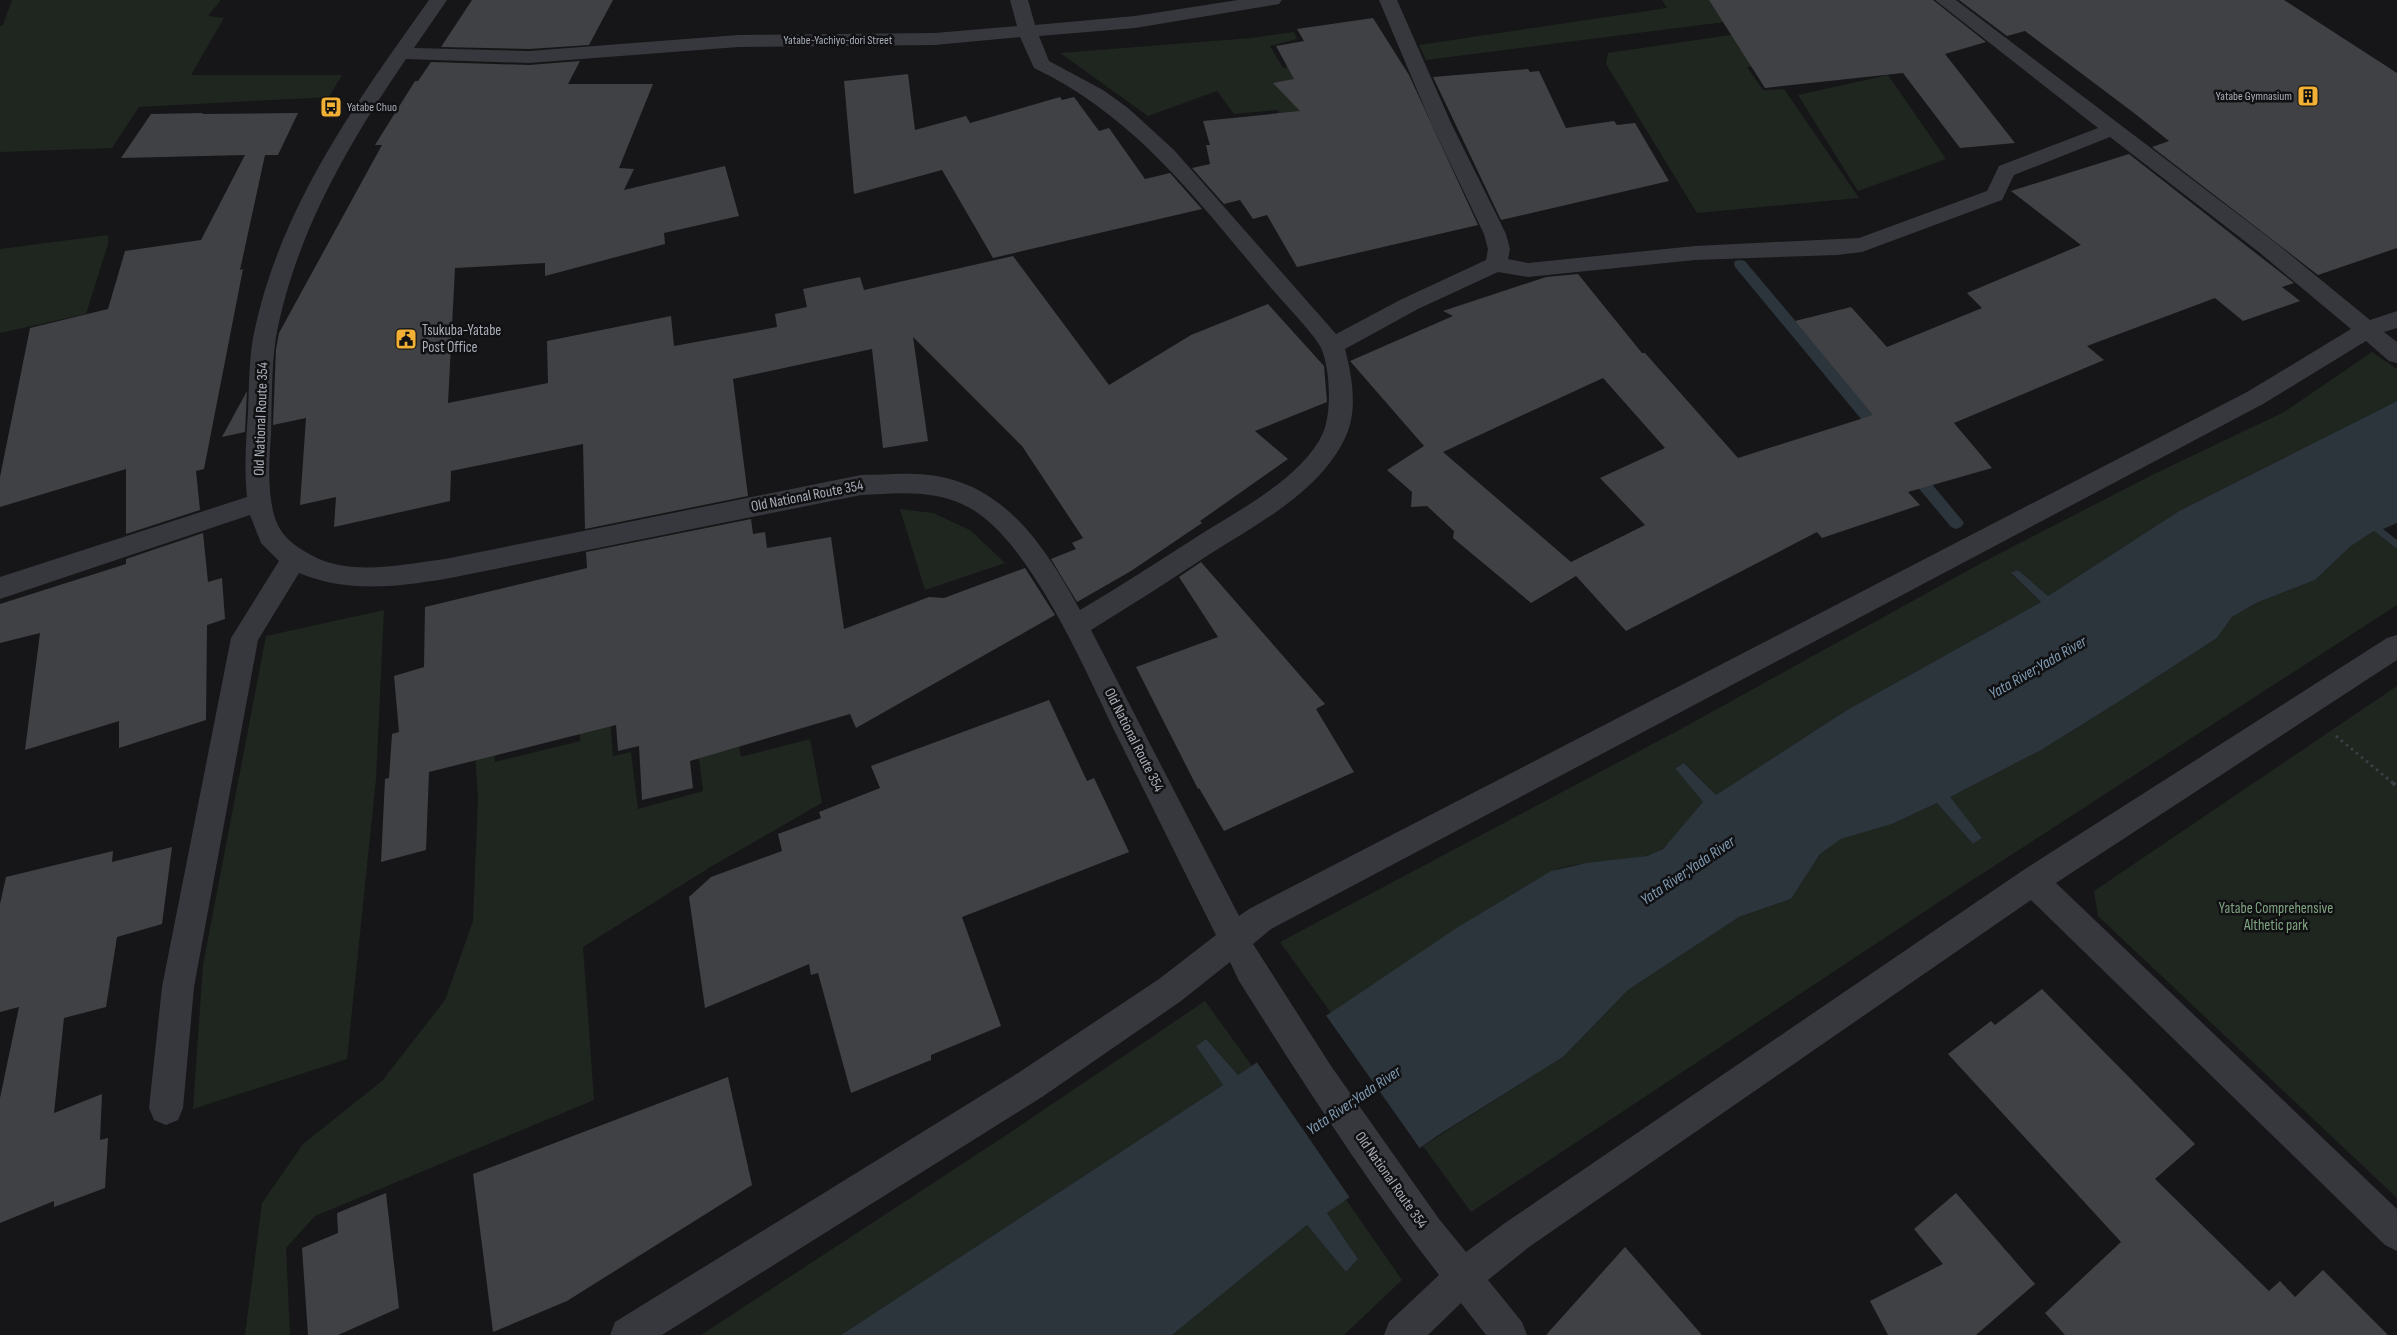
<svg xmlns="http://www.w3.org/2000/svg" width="2397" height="1335" font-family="'Sofia Sans Condensed',sans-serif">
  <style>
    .green { fill: #1e261f }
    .water { fill: #2c353c }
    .pier { fill: #161618 }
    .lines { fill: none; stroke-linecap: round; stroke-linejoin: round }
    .stream { fill: #2c353c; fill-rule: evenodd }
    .building { fill: #404145; fill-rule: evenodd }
    .path-far1 { stroke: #3d3f44; stroke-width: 3; stroke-dasharray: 2.5 4; stroke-linecap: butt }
    .path { stroke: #3d3f44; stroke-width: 4; stroke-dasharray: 3 4.5; stroke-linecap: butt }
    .minor { fill: #37383d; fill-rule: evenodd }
    .labels { text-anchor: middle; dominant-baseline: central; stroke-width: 5; stroke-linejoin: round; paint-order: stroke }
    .far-street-label { font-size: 12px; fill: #a8adb8; stroke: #111113 }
    .far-poi-label { font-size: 12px; fill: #a8adb8; stroke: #111113; text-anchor: end }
    .poi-label { font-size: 15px; fill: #a8adb8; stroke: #111113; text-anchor: start }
    .street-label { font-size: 15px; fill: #a8adb8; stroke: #111113 }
    .park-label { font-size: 15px; fill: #7fa381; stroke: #111113 }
    .water-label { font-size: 16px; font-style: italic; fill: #7f9bb3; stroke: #111113 }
  </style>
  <rect width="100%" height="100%" fill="#161618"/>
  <!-- green -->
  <g class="green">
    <polygon points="12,0 221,0 208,16 224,18 191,75 342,75 329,97 139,107 112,148 0,152 0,26 3,25"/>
    <polygon points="1662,0 1741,0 1756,18 1426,60 1419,45 1667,8"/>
    <polygon points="1294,32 1297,39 1270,46 1283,68 1292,66 1327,87 1284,134 1278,110 1234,114 1217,91 1148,116 1060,53 1251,38"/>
    <polygon points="1737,34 1758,66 1747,67 1763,90 1784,89 1859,198 1697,213 1606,64 1608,53"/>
    <polygon points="1888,75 1946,159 1858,191 1798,95"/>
    <polygon points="108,235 108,244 86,314 0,333 0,249"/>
    <path d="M 2372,352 L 2397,369 L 2397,401 L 2179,511 L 2048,596 L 2018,570 L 2011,574 L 2041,602 L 1847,710 L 1716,795 L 1685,763 L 1675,767 L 1703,802 C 1691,816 1677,838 1663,848 C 1641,866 1578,856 1549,873 C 1473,915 1403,965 1331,1013 L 1280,942 L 1679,730 L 1987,560 L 2152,475 L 2284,412 Z"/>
    <polygon points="900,509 933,513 970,530 1005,563 925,590"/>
    <polygon points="2374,531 2397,549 2397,605 1957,890 1471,1212 1423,1146 1563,1057 1628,990 1739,917 1791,899 1820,854 1841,839 1892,824 1937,803 1973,844 1982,838 1949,797 2041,750 2112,706 2217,638 2232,617 2256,603 2315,580 2351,546"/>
    <polygon points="384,610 376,779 347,1059 193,1109 203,965 266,636"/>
    <polygon points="722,659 741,757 810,739 822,803 712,866 583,947 594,1100 315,1216 286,1248 290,1335 245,1335 262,1203 303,1144 382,1081 445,1000 473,921 478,798 471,691 491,686 495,762 580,741 580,690 608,685 613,756 631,752 638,809 703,791 687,667"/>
    <polygon points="2397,686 2397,1198 2098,916 2094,891"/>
    <polygon points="1205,1001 1252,1066 1238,1075 1206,1039 1196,1046 1223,1085 841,1335 701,1335 1008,1134"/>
    <polygon points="1345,1198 1402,1280 1344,1335 1172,1335 1307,1225 1346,1272 1358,1259 1327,1213"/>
  </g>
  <!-- water -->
  <polygon class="water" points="2397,401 2397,523 2383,529 2397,540 2397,549 2374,531 2351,546 2315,580 2256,603 2232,617 2217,638 2112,706 2041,750 1950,797 1982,838 1973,844 1937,803 1892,824 1841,839 1820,854 1791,899 1739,917 1628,990 1563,1057 1437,1136 1327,1213 1358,1259 1346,1272 1307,1225 1172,1335 841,1335 1223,1085 1196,1046 1206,1039 1238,1075 1458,927 1551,871 1586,863 1647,856 1663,849 1703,802 1675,768 1684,763 1716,795 1847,710 2041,602 2011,573 2018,570 2048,596 2179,511"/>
  <!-- pier -->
  <polygon class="pier" points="1325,1014 1421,1150 1350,1198 1256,1061"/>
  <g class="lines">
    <!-- stream -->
    <g class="stream">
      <polygon points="1740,260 1745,261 1886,429 1888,433 1886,437 1876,437 1735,267 1734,264 1735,261"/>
      <polygon points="1911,463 1916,465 1961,519 1964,523 1961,527 1956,529 1951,527 1906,473 1904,469 1906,465"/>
    </g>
  </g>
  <!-- building -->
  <g class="building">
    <polygon points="472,0 613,0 589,45 529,49 441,47"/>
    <polygon points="1709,0 1933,0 1986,42 1945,54 2015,143 1960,148 1903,73 1765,88"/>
    <polygon points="1959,0 2284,0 2397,73 2397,248 2318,275 2152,147 2169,141 2134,113 2025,31 2007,36"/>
    <polygon points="1373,18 1409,75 1478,225 1297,267 1267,215 1253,219 1240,200 1224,204 1192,168 1210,164 1206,145 1210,145 1203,121 1300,111 1273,83 1294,79 1276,46 1304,41 1297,29"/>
    <polygon points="580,61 568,84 653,84 619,168 634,169 624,190 725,166 739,216 664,233 665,244 545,276 545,263 455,268 448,403 548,383 547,341 671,316 674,346 777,327 775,314 807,307 803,289 860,277 864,290 1013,256 1109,385 1191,335 1268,304 1324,366 1327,402 1255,431 1288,459 1200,521 1202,523 1131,571 1077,602 1051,559 1076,549 1072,543 1083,538 1022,446 913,337 928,441 883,448 872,349 733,379 748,496 585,529 583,444 451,471 450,501 334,527 336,497 300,505 306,418 273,425 276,349 279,333 382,145 375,145 415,81 418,81 431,62 529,65"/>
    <polygon points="1528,69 1530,72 1539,71 1566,128 1614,121 1617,125 1635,123 1669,181 1501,220 1433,77"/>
    <polygon points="908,74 915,130 966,116 970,123 1060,97 1062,100 1074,97 1099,131 1109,128 1145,179 1170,173 1202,209 993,258 942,170 854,194 844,81"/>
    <polygon points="203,113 202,114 298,113 278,155 265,155 240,270 243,269 204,469 196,471 200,510 126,534 126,469 0,507 0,477 30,328 108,309 125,251 201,240 245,155 121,158 151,114"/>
    <path d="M 2129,154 L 2294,283 L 2282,287 L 2300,301 L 2243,321 L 2215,298 L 2087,346 L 2104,360 L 1954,423 L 1992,468 L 1908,492 L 1920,505 L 1822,538 L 1817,532 L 1626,631 L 1576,576 L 1531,603 L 1453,538 L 1454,531 L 1427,506 L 1411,507 L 1412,492 L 1387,470 L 1424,446 L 1350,361 L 1453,316 L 1443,311 L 1546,277 L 1578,274 L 1642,353 L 1645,353 L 1738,458 L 1873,415 L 1795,321 L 1851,307 L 1887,347 L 1982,308 L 1967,293 L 2081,245 L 2011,191 ZM 1603,378 L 1665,448 L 1600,478 L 1645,525 L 1571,562 L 1443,452 Z"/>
    <polygon points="247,391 245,432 222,437"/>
    <polygon points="751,519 753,534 765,532 767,548 831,537 844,629 929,597 944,598 1025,568 1055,615 856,728 850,714 690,761 693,788 642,800 639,746 618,751 616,725 429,772 426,850 381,862 385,779 389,778 392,734 399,732 394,676 424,667 425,607 587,568 586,552"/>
    <polygon points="203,533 208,582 222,578 225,619 207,625 206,720 119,748 119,721 25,750 40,633 0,643 0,604 126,564 126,559"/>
    <polygon points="1201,562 1325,704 1316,709 1354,772 1224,831 1199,788 1198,789 1136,667 1218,637 1179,577"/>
    <polygon points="1049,700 1087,781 1094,778 1129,852 962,917 1001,1026 931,1055 931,1060 851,1093 818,973 811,975 809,964 705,1008 689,897 711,877 782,851 778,834 821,818 819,812 880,788 871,766"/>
    <polygon points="172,847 162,924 117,937 106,1007 64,1018 54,1113 102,1094 100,1140 108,1138 105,1188 54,1207 54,1201 0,1223 0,1098 19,1007 0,1012 0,904 6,877 113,851 112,862"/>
    <polygon points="2042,989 2195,1144 2155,1179 2269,1291 2280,1281 2295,1297 2323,1270 2388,1335 2065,1335 2045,1313 2121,1242 1948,1054 1991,1021 1995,1025"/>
    <polygon points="728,1077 752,1185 567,1301 493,1332 473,1174"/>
    <polygon points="386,1193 399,1308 338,1335 308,1335 302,1248 338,1233 337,1213"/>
    <polygon points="1956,1193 2035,1284 1976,1335 1888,1335 1870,1301 1943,1264 1914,1229"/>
    <polygon points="1625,1247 1702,1335 1546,1335"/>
  </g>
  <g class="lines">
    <!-- path-far1 -->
    <polyline class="path-far1" points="2336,736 2394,784"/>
    <!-- path -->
    <polyline class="path" points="2393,783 2397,787"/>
    <!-- minor -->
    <path class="minor" d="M 429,0 L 447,0 L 414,48 L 529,51 L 738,35 L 935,33 L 1017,26 L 1010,0 L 1028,0 L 1035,25 L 1135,16 L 1238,0 L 1282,0 L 1279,4 L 1135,28 L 1039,36 L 1049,61 L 1103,90 L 1128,108 L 1174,150 L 1336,334 L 1402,299 L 1486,260 L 1488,249 L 1484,234 L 1431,123 L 1379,0 L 1397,0 L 1451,123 L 1506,234 L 1510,249 L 1508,259 L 1528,263 L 1695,246 L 1859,238 L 1987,191 L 1999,166 L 2098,128 L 1935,0 L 1956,0 L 2276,243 L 2370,320 L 2397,311 L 2397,328 L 2384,332 L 2397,342 L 2397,363 L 2389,361 L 2366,341 L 2263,404 L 1271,929 L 1253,944 L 1331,1066 L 1439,1219 L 1466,1252 L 1505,1223 L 2022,871 L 2387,638 L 2397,635 L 2397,660 L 2056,883 L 2397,1209 L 2397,1251 L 2385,1245 L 2031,900 L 1529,1247 L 1488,1280 L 1522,1322 L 1527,1335 L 1486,1335 L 1461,1303 L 1428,1335 L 1384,1335 L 1389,1322 L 1439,1275 C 1366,1181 1302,1081 1239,981 L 1230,962 L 1181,1001 L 1042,1097 L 662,1335 L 610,1335 L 615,1322 L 1018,1073 L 1159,979 L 1216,935 C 1183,869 1151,804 1118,738 C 1087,675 1031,540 968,507 C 935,489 897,493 861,495 L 445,579 C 395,587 347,593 299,573 L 258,640 L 194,987 L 183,1108 L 178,1120 L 166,1125 L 154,1120 L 149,1108 L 162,987 L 231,638 L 279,561 L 261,543 L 250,515 L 0,599 L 0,577 L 247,497 C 244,469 246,441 248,413 C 249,388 249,362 253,338 C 278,210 355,104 429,0 ZM 1020,37 L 1034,68 C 1137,117 1200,204 1272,289 C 1282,301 1318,338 1322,350 C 1330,371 1332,412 1323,433 C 1303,478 1235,512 1195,538 C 1157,562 1119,587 1080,610 C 1043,543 1000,476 915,474 C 897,473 879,475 861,475 L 445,559 C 404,564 350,577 311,555 C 300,549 286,540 280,529 C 266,506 269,461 271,435 C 272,403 271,369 276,337 C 295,235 348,144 406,59 L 529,63 L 738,47 L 935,45 ZM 2110,137 L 2260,253 L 2351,329 L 2247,392 L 1249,909 L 1239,916 L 1091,630 C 1131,605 1171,580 1210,554 C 1259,523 1321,491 1346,436 C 1358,409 1352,376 1345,349 L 1418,309 L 1498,272 L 1528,277 L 1695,260 L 1837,255 L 1862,252 L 2002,200 L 2014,175 Z"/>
  </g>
  <!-- icons -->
  <defs>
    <g id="building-square" transform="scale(1.125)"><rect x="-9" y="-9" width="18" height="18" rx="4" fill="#f2b134" stroke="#111113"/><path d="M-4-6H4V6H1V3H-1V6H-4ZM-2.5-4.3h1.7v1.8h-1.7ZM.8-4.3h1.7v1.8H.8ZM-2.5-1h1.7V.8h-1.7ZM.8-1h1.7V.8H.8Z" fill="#111"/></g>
    <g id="bus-square" transform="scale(1.125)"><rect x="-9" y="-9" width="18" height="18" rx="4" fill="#f2b134" stroke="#111113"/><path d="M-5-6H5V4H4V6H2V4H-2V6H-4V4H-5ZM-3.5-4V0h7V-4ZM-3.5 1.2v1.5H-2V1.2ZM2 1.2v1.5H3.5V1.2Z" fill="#111"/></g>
    <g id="civic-square" transform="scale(1.125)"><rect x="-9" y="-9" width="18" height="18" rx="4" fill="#f2b134" stroke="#111113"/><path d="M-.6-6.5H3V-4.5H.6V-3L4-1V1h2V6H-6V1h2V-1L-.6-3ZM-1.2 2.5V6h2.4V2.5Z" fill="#111"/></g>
  </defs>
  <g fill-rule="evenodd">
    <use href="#building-square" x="2308" y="96"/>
    <use href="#bus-square" x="331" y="107"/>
    <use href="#civic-square" x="406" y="339"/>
  </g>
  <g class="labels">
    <!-- far-street labels -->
    <g class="far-street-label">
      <text x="838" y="40">Yatabe-Yachiyo-dori Street</text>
    </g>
    <!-- far-poi labels -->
    <g class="far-poi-label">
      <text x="2292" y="96">Yatabe Gymnasium</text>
      <text x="347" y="107" text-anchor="start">Yatabe Chuo</text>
    </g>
    <!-- poi labels -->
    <g class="poi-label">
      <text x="422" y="330">Tsukuba-Yatabe<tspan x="422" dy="17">Post Office</tspan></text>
    </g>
    <!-- street labels -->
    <g class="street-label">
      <text transform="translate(261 419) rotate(-88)">Old National Route 354</text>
      <text transform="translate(807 496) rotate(-11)">Old National Route 354</text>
      <text transform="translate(1134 740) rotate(63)">Old National Route 354</text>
      <text transform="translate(1391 1180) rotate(55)">Old National Route 354</text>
    </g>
    <!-- park labels -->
    <g class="park-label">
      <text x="2276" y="908">Yatabe Comprehensive<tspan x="2276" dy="17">Althetic park</tspan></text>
    </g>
    <!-- water labels -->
    <g class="water-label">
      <text transform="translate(2038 668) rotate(-30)">Yata River;Yada River</text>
      <text transform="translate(1688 871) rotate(-34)">Yata River;Yada River</text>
      <text transform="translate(1354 1101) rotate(-34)">Yata River;Yada River</text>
    </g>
  </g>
</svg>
